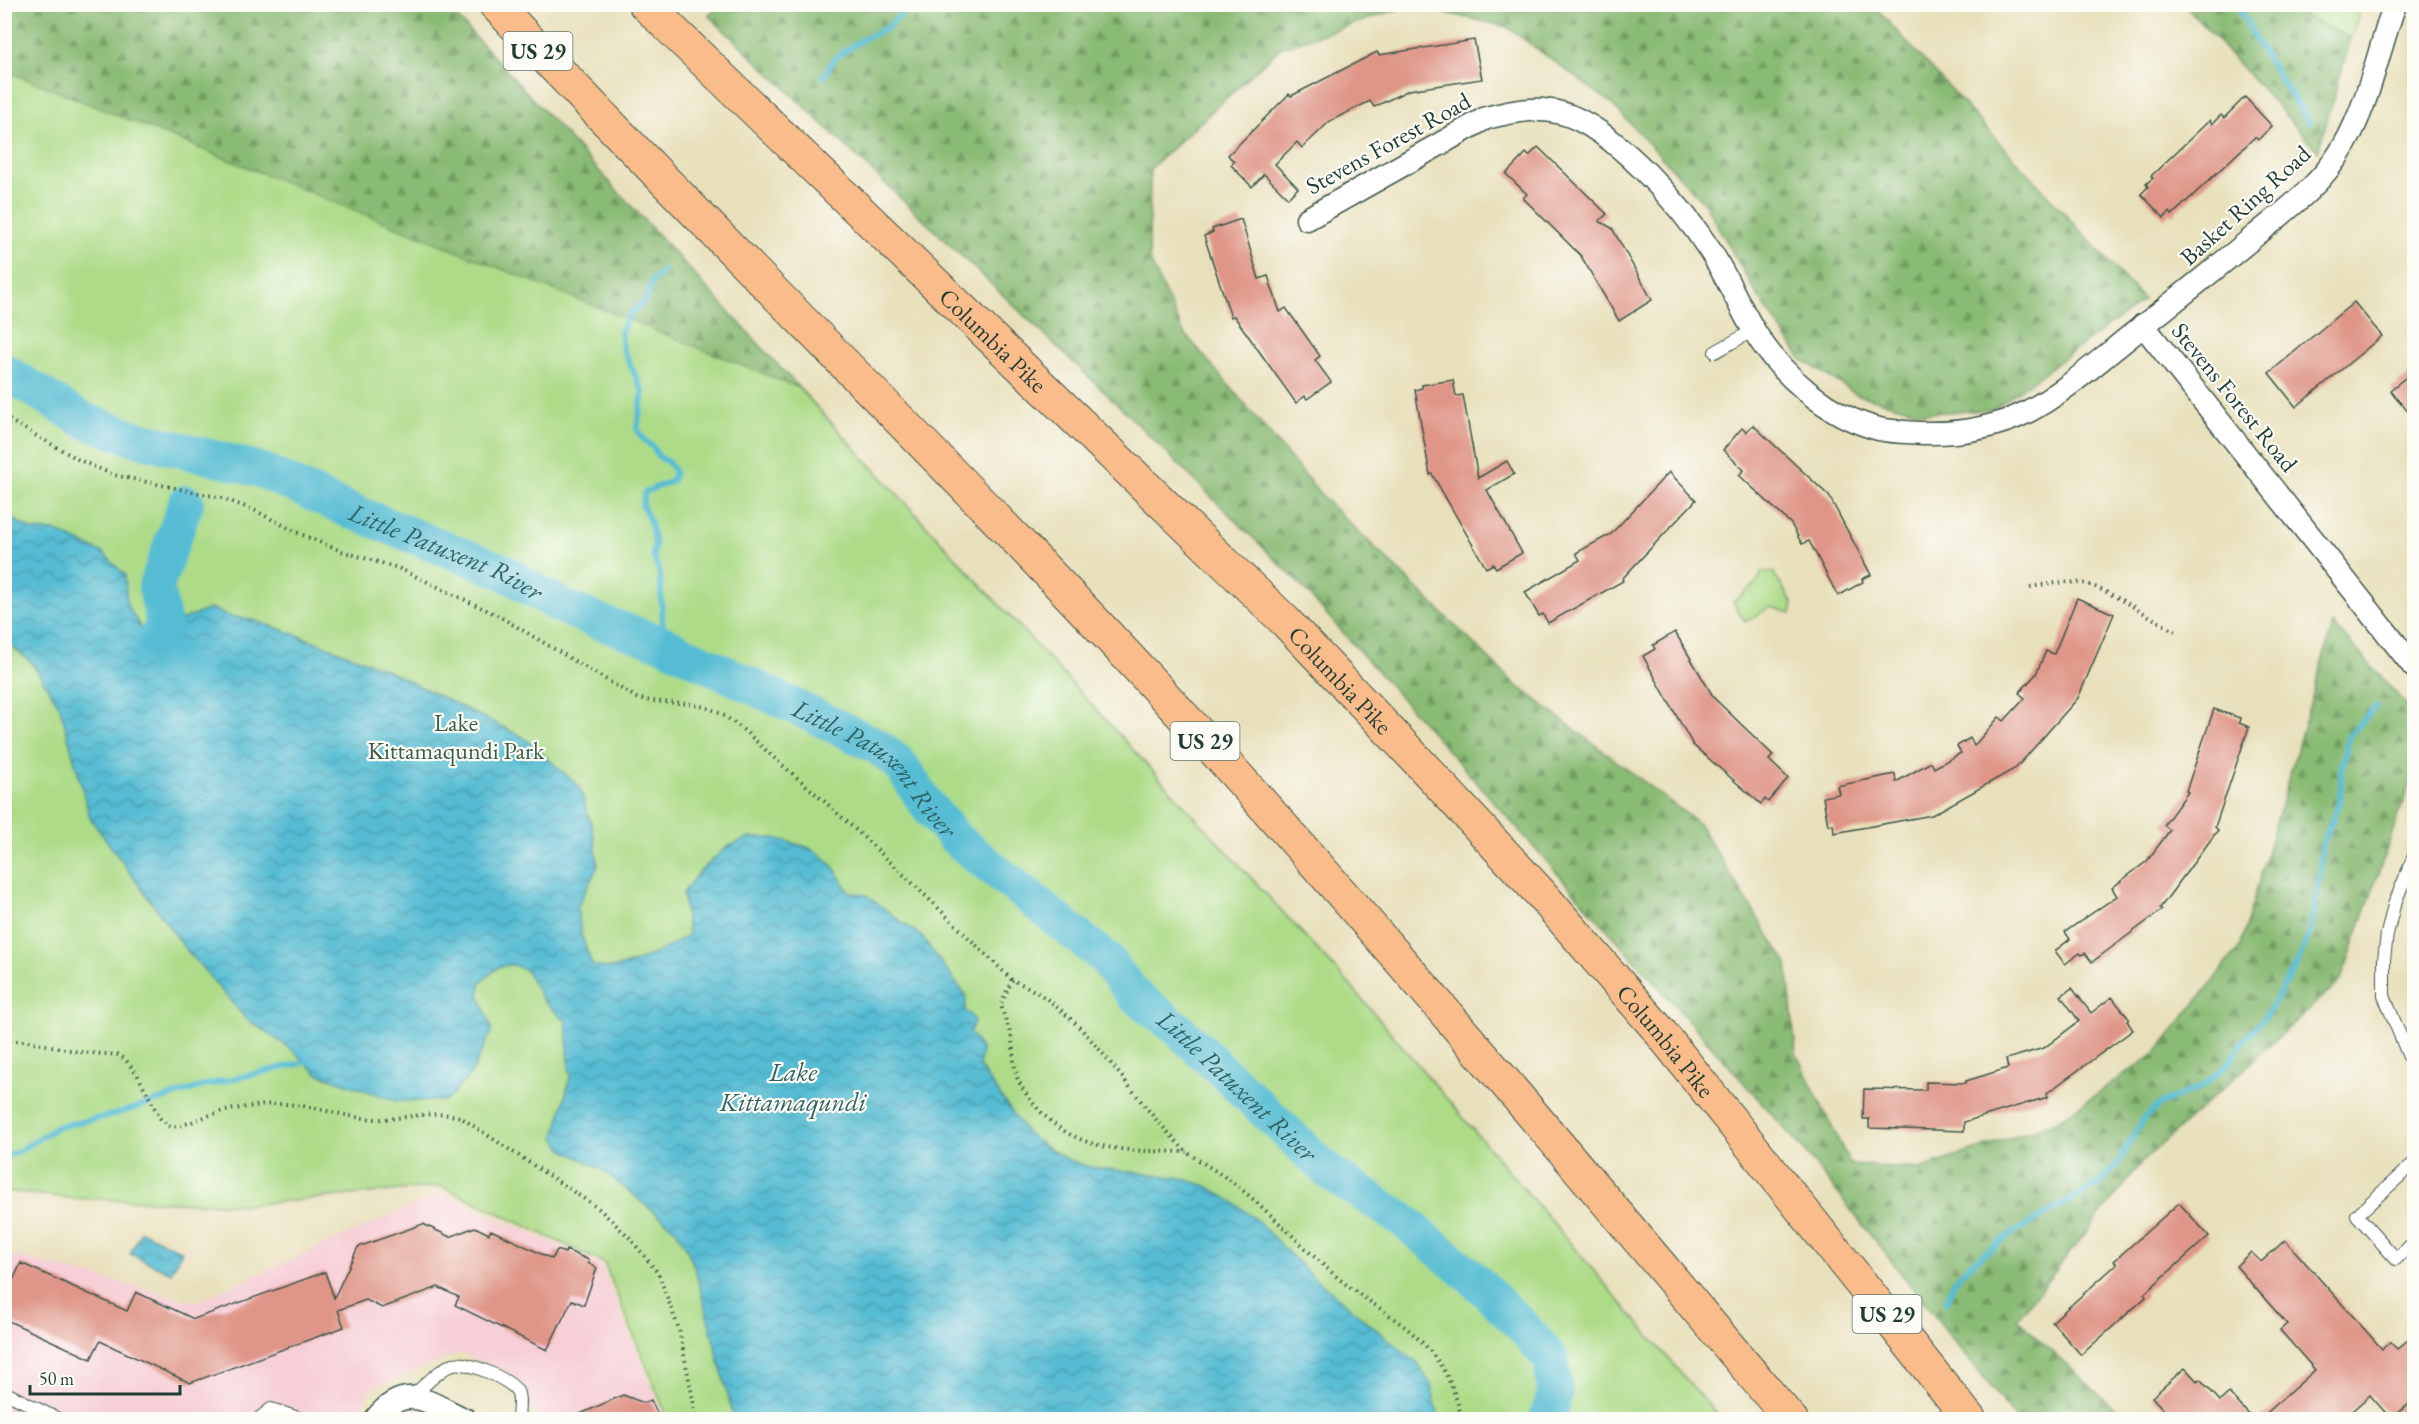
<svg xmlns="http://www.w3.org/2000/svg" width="2419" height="1424" font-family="'EB Garamond',serif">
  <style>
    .built { fill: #f6cfd7 }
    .forest { fill: url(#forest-firs); stroke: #547c54; stroke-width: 1.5 }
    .park { fill: #addb88; stroke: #668c5e; stroke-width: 1.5 }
    .water { fill: url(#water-waves); stroke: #3a7c84; stroke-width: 1.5 }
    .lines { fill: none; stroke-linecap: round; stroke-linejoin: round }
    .stream { stroke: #55bcd3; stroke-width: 6 }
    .river { stroke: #55bcd3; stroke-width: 36 }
    .building { fill: #df9688 }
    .service-casing { stroke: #3d5548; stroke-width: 14 }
    .minor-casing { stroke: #3d5548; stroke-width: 25 }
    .motorway-casing { stroke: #3d5548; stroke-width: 35 }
    .path { stroke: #3d5548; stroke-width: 4; stroke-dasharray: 1.5 4.5; stroke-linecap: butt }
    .service { stroke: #fff; stroke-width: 12 }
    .minor { stroke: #fff; stroke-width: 22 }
    .motorway { stroke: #f9bc8a; stroke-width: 33 }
    .labels { text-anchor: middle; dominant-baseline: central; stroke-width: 4.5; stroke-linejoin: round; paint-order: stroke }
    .shield { fill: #fdfcf7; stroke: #62766e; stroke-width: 1.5 }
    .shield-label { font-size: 22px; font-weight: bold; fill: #1f3d34 }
    .street-label { font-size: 24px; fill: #1f3d34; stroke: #fdfcf7 }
    .park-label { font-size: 24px; fill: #3b5d45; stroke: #fdfcf7 }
    .water-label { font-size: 26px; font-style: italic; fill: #2f6364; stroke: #fdfcf7 }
  </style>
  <defs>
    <pattern id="forest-firs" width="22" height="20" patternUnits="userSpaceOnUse" patternTransform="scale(1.5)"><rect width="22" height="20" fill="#8abb74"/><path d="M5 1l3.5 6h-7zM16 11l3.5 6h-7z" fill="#709960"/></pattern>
    <pattern id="water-waves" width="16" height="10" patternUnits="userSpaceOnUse" patternTransform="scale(1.5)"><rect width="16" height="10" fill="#55bcd3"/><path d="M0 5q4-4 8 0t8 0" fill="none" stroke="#469aac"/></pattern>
  </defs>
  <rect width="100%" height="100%" fill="#fdfcf7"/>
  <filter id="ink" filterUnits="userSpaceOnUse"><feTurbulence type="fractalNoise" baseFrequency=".0167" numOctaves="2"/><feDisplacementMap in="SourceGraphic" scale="12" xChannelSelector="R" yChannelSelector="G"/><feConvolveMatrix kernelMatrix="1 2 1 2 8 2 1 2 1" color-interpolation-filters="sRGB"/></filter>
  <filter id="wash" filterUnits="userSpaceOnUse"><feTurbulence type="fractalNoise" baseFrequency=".008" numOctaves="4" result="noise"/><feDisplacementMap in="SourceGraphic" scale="24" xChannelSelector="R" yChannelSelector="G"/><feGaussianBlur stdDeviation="1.35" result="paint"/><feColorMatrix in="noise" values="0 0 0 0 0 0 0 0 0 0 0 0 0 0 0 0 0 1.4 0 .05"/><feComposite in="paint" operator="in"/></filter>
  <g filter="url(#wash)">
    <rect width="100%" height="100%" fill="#e8e0bb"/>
    <!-- built -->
    <polygon class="built" points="441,1193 600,1264 665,1419 539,1419 506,1371 460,1353 371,1388 357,1419 5,1419 4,1253 195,1302"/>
    <!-- forest -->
    <g class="forest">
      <polygon points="4,5 446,5 1349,984 1720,1419 5,230"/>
      <polygon points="720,5 1873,5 2144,300 1992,410 1924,413 1858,395 1801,359 1755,291 1705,204 1611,103 1507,27 1411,5 1280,48 1150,169 1149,258 1182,330 1324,498 1515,684 1698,823 1787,964 1796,1053 1850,1164 1920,1169 2056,1122 2156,1053 2240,947 2333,624 2414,713 2414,771 2341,980 2141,1163 2017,1319 2126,1419 2016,1419 1803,1149 1296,580 1112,399 708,15"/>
      <polygon points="2185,5 2281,5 2351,38 2318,151"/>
    </g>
    <!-- park -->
    <g class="park">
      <polygon points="2281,5 2362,5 2351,38"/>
      <polygon points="4,70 799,388 1349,984 1720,1419 668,1419 604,1263 441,1186 248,1205 69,1198 5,1191"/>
      <polygon points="1762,572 1773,572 1793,604 1791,613 1770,607 1745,622 1733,602 1756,584"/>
    </g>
    <!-- water -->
    <g class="water">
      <path d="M 5,511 L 7,515 L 31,530 L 55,531 L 103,553 L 125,575 L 127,605 L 152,647 L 176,622 L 212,608 L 224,615 L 256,621 L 297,635 L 380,667 L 523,737 L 579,786 L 593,830 L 598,866 L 577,908 L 582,937 L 592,965 C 598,966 605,968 611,968 C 633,966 670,947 688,935 L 683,893 L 698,873 L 727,847 L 748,838 L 774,838 L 807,847 L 819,853 L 834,867 L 847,889 L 853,893 L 866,895 L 922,937 L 966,996 L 965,1011 L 971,1015 L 974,1021 L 970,1032 L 982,1051 L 979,1066 L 1026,1132 L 1044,1146 L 1067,1159 L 1089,1167 L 1177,1177 L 1207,1186 L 1235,1203 L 1254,1218 L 1312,1276 L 1418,1364 L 1431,1385 L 1439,1419 L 734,1419 L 695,1269 L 686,1247 L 675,1229 L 601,1169 L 562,1149 L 555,1137 L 570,1077 L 566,1021 L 544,1002 L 526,970 L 513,965 L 500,966 L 481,982 L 479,993 L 492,1030 L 471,1074 L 446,1101 L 396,1101 L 318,1074 L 290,1048 L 246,1019 L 184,947 L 90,818 L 60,707 L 32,663 L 5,640 Z"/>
      <polygon points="141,1231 182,1251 171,1273 130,1254"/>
    </g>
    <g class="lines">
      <!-- stream -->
      <g class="stream">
        <polyline points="2237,4 2259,46 2309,122"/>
        <polyline points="823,77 836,57 863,39 887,28 913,4"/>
        <polyline points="664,270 653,280 646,300 630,313 621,331 623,349 643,392 637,428 643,439 653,447 658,456 668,462 675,472 672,481 645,492 642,505 650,521 655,544 653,555 660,575 664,644"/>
        <polyline points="4,1157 19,1151 57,1127 113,1115 206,1085 311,1061"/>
        <polyline points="1946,1303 1954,1282 1969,1265 2013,1233 2099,1184 2118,1163 2143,1119 2162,1103 2201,1087 2230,1062 2240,1045 2267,1014 2298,962 2310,932 2320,875 2322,847 2340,799 2342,766 2349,735 2376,707"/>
      </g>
      <!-- river -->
      <g class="river">
        <path id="s1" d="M 4,371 L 83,420 L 131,437 L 261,470 L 341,507 L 504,572 L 559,605 L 600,622 L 664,644 L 877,746 L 900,764 L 927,805 L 956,839 L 1105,958 L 1135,996 L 1178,1029 L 1329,1172 L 1403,1220 L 1474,1279 L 1522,1326 L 1551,1359 L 1555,1392 L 1547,1420"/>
        <polyline points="186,503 156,587 164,624 152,647 191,675"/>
      </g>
    </g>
    <g id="blocks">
      <!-- building -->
      <g class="building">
        <polygon points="1474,40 1482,79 1409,90 1374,107 1370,101 1330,121 1302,148 1297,142 1275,164 1298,188 1288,198 1264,174 1252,187 1231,165 1234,162 1228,155 1289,94 1291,96 1377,52 1379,55"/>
        <polygon points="2245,97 2272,126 2258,140 2255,137 2172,215 2170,212 2164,218 2141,194 2148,187 2146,184 2153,178 2151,176 2210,120 2212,124 2221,115 2224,118"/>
        <polygon points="1538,147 1607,214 1599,221 1612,228 1652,300 1619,321 1581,256 1523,198 1527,194 1506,174 1526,153 1529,156"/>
        <polygon points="1241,219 1259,279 1268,276 1280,312 1286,308 1320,356 1315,360 1331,382 1307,399 1305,396 1296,403 1234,316 1231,317 1204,236 1213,232 1212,229"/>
        <polygon points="2354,302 2382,336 2296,407 2269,373"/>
        <polygon points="2415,370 2415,420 2390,390"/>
        <polygon points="1453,380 1456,396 1463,395 1478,478 1507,461 1514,474 1487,490 1522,553 1496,568 1493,564 1486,568 1432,474 1430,475 1415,390 1422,388 1422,385"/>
        <polygon points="1753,425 1829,496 1871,575 1862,579 1863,582 1838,596 1809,541 1802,544 1791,524 1739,475 1744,470 1723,450 1742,428 1746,432"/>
        <polygon points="1669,472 1696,500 1622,579 1623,581 1548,623 1543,614 1539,616 1525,592 1580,560 1576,553 1611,534"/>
        <polygon points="2077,598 2114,614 2078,698 2016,768 1932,815 1834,833 1833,824 1828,825 1823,797 1839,794 1837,786 1895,774 1896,782 1931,762 1934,768 1961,753 1957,746 1970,738 1974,746 1999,717 2004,721 2025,698 2019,693 2036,674 2046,651 2054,654"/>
        <polygon points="1675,632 1714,698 1773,755 1769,760 1788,778 1768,802 1765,799 1761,804 1693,745 1643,656 1655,649 1653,645"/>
        <polygon points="2214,709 2240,718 2239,723 2249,727 2215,827 2218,830 2160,908 2162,910 2092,962 2085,953 2082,955 2080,953 2065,964 2055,951 2070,939 2065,932 2117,896 2112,888 2147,861 2170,830 2164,825 2188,792 2186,791"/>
        <polygon points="2072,988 2091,1013 2112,997 2129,1019 2127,1021 2133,1030 2047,1093 2048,1097 1964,1122 1964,1131 1869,1128 1869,1119 1863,1119 1864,1089 1926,1090 1926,1082 1966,1083 1966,1081 2008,1068 2006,1059 2044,1048 2079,1021 2061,996"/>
        <polygon points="2179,1203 2209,1236 2144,1294 2146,1297 2081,1355 2052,1322 2117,1264 2114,1261"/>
        <polygon points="423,1224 450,1237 475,1227 489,1234 491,1230 552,1259 557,1250 565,1253 566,1250 589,1260 588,1263 597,1268 584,1305 572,1300 547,1350 455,1305 459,1297 438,1287 382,1308 366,1300 338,1310 344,1327 190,1383 100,1341 91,1359 4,1319 4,1276 13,1280 21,1263 127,1311 136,1292 194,1319 325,1272 334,1298 358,1247"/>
        <polygon points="2285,1240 2382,1349 2390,1342 2397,1349 2415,1334 2415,1399 2391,1419 2370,1395 2343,1419 2260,1419 2315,1370 2280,1330 2287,1324 2236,1266 2251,1252 2261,1262"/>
        <polygon points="2185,1368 2197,1381 2200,1379 2220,1401 2229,1393 2253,1419 2172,1419 2152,1397"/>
        <polygon points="623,1395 644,1403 651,1400 660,1419 569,1419"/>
      </g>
    </g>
  </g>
  <g filter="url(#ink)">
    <use href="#blocks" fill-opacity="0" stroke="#3d5548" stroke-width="1.5"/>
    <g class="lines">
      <!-- service casing -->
      <g class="service-casing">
        <g id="service">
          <polyline points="1715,352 1754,330"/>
          <polyline points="2414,856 2394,905 2387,934 2384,960 2384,996 2414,1069"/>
          <polyline points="2414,1163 2357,1215 2396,1259 2414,1242"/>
          <polyline points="4,1392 60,1420"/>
          <path d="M 412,1396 C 425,1386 438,1370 453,1364 C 466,1360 511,1380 517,1391 C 521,1399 518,1411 518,1420"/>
          <polyline points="257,1420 271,1409 304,1420"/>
        </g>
      </g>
      <!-- minor casing -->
      <g class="minor-casing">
        <g id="minor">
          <path d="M 1307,219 L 1486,118 C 1511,112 1535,106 1561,113 C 1612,126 1683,208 1711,252 C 1727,277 1738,304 1753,329 C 1780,374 1827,416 1879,429 C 1893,432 1908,432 1922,433 C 1958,434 1995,428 2027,412 C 2064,393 2108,353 2143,326 C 2181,296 2219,266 2256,235 C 2289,208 2322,184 2344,146 C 2369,103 2378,51 2395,4"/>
          <polyline points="2143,325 2414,667"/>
          <path d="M 375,1420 C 406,1380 428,1403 466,1420"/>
        </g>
      </g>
      <!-- motorway casing -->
      <g class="motorway-casing">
        <g id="motorway">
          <path d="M 495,4 C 724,248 966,479 1192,726 C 1398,952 1594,1187 1791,1420"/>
          <path id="s2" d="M 645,4 L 1285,621 L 1417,760 L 1541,894 L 1657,1028 L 1970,1420"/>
        </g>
      </g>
      <!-- path -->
      <g class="path">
        <path d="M 4,417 L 79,460 L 114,475 L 222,498 L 256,511 L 298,533 L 341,551 L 398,568 L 497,615 L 637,698 C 662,705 690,700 713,710 C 738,721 760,746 781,764 C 862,832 937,907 1012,980 C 1075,1004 1117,1075 1160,1124 C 1169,1133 1178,1144 1188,1153 C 1205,1165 1224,1175 1241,1189 C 1278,1219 1310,1256 1348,1286 C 1376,1307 1407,1324 1430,1351 C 1447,1371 1456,1393 1462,1420"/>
        <path d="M 2030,587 C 2047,584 2064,581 2082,583 C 2105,587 2152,619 2175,631"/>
        <path d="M 1012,980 L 1001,1004 C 1003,1015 1008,1025 1011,1035 C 1014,1049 1013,1064 1017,1077 C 1022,1090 1031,1101 1040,1111 C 1081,1155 1132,1150 1187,1152"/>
        <path d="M 4,1041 L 28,1041 L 79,1052 L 118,1055 L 125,1059 L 137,1074 L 160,1118 L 170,1127 C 187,1126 198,1118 214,1114 C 229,1109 248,1107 264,1105 C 305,1099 342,1120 383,1119 C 410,1118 433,1110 460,1117 L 598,1208 L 629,1237 L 658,1273 L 679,1329 L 697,1420"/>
      </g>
      <!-- service -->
      <use href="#service" class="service"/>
      <!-- minor -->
      <use href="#minor" class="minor"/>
      <!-- motorway -->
      <use href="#motorway" class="motorway"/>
    </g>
  </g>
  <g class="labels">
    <!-- shield labels -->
    <g class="shield">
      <rect x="503.5" y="32" width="69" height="38" rx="4.5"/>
      <rect x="1170.5" y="722" width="69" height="38" rx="4.5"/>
      <rect x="1852.5" y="1295" width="69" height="38" rx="4.5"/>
    </g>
    <g class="shield-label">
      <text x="538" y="51">US 29</text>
      <text x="1205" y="741">US 29</text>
      <text x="1887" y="1314">US 29</text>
    </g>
    <!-- street labels -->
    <g class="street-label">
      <text transform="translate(1388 143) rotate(-29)">Stevens Forest Road</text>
      <text transform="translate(2245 205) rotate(-42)">Basket Ring Road</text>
      <text stroke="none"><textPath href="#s2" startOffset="484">Columbia Pike</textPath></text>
      <text transform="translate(2235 397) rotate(51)">Stevens Forest Road</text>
      <text stroke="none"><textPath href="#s2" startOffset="970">Columbia Pike</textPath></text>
      <text stroke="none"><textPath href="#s2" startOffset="1456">Columbia Pike</textPath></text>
    </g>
    <!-- park labels -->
    <g class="park-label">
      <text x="456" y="722">Lake<tspan x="456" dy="28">Kittamaqundi Park</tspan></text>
    </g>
    <!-- water labels -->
    <g class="water-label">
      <text stroke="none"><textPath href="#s1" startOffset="480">Little Patuxent River</textPath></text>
      <text stroke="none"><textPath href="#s1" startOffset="966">Little Patuxent River</textPath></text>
      <text x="793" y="1072">Lake<tspan x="793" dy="30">Kittamaqundi</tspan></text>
      <text stroke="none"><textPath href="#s1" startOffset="1452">Little Patuxent River</textPath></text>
    </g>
  </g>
  <!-- margin -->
  <rect width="2419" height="1424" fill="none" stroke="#fdfcf7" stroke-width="24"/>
  <!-- scale -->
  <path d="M30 1385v9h150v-9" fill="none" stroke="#1f3d34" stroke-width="3"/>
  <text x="39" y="1385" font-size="18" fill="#1f3d34" stroke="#fdfcf7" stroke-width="4.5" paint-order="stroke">50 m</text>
</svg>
